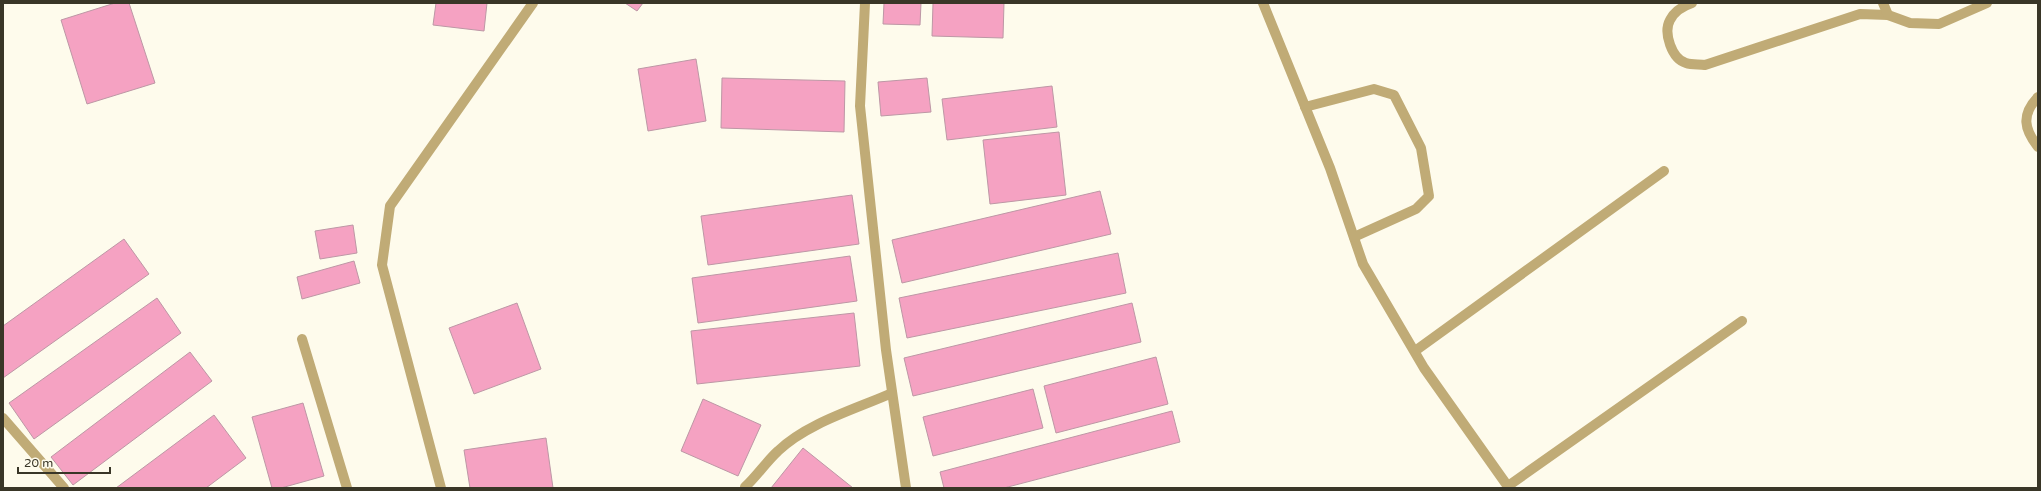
<svg xmlns="http://www.w3.org/2000/svg" width="2041" height="491" font-family="'Varela Round',sans-serif">
  <style>
    .building { fill: #f5a2c2; stroke: #bd97a5 }
    .lines { fill: none; stroke-linecap: round; stroke-linejoin: round }
    .minor { stroke: #c0ab76; stroke-width: 10 }
  </style>
  <rect width="100%" height="100%" fill="#fefbec"/>
  <!-- building -->
  <g class="building">
    <polygon points="115,3 129,3 155,83 87,104 61,20"/>
    <polygon points="436,3 487,3 484,31 433,25"/>
    <polygon points="625,3 643,3 637,11"/>
    <polygon points="884,3 921,3 920,25 883,24"/>
    <polygon points="933,3 1004,3 1003,38 932,36"/>
    <polygon points="696,59 706,121 648,131 638,69"/>
    <polygon points="722,78 845,81 844,132 721,128"/>
    <polygon points="927,78 931,112 881,116 878,82"/>
    <polygon points="1052,86 1057,127 947,140 942,99"/>
    <polygon points="1059,132 1066,195 990,204 983,140"/>
    <polygon points="1100,191 1111,234 902,283 892,240"/>
    <polygon points="852,195 859,244 708,265 701,216"/>
    <polygon points="353,225 357,253 320,259 315,231"/>
    <polygon points="124,239 149,274 3,378 3,326"/>
    <polygon points="1118,253 1126,293 907,338 899,298"/>
    <polygon points="850,256 857,301 698,323 692,278"/>
    <polygon points="354,261 360,283 302,299 297,277"/>
    <polygon points="157,298 181,333 34,439 9,403"/>
    <polygon points="517,303 541,369 474,394 449,328"/>
    <polygon points="1132,303 1141,342 913,396 904,358"/>
    <polygon points="854,313 860,366 697,384 691,331"/>
    <polygon points="190,352 212,381 73,485 51,457"/>
    <polygon points="1156,357 1168,404 1056,433 1044,386"/>
    <polygon points="1033,389 1043,428 933,456 923,417"/>
    <polygon points="703,399 761,425 738,476 681,451"/>
    <polygon points="303,403 324,476 281,488 272,488 252,417"/>
    <polygon points="1172,411 1180,442 1004,488 944,488 940,472"/>
    <polygon points="214,415 246,458 206,488 116,488"/>
    <polygon points="546,438 553,488 470,488 464,450"/>
    <polygon points="803,448 853,488 771,488"/>
  </g>
  <g class="lines">
    <!-- minor -->
    <g class="minor">
      <polyline points="865,3 860,106 886,350 906,488"/>
      <polyline points="1263,3 1330,168 1363,264 1424,368 1509,488"/>
      <path d="M 1692,3 C 1683,6 1674,12 1670,20 C 1663,33 1672,59 1686,63 C 1692,65 1700,64 1705,65 L 1860,14 L 1888,15 L 1910,23 L 1939,24 L 1987,3"/>
      <polyline points="1883,3 1888,15"/>
      <path d="M 2038,97 C 2021,115 2024,129 2038,147"/>
      <polyline points="1305,107 1374,89 1394,95 1421,148 1429,196 1416,209 1354,237"/>
      <polyline points="302,339 347,488"/>
      <polyline points="1415,351 1664,171"/>
      <polyline points="3,418 64,488"/>
      <polyline points="1508,486 1742,321"/>
      <path d="M 745,487 C 757,476 766,462 778,451 C 807,423 856,409 892,393"/>
      <polyline points="441,488 382,265 390,206 533,3"/>
    </g>
  </g>
  <!-- border -->
  <rect width="2041" height="491" fill="none" stroke="#393627" stroke-width="8"/>
  <!-- scale -->
  <path d="M18 467v6h92v-6" fill="none" stroke="#393627" stroke-width="2"/>
  <text x="24" y="467" font-size="12" fill="#393627" stroke="#fefbec" stroke-width="3" paint-order="stroke">20 m</text>
</svg>
